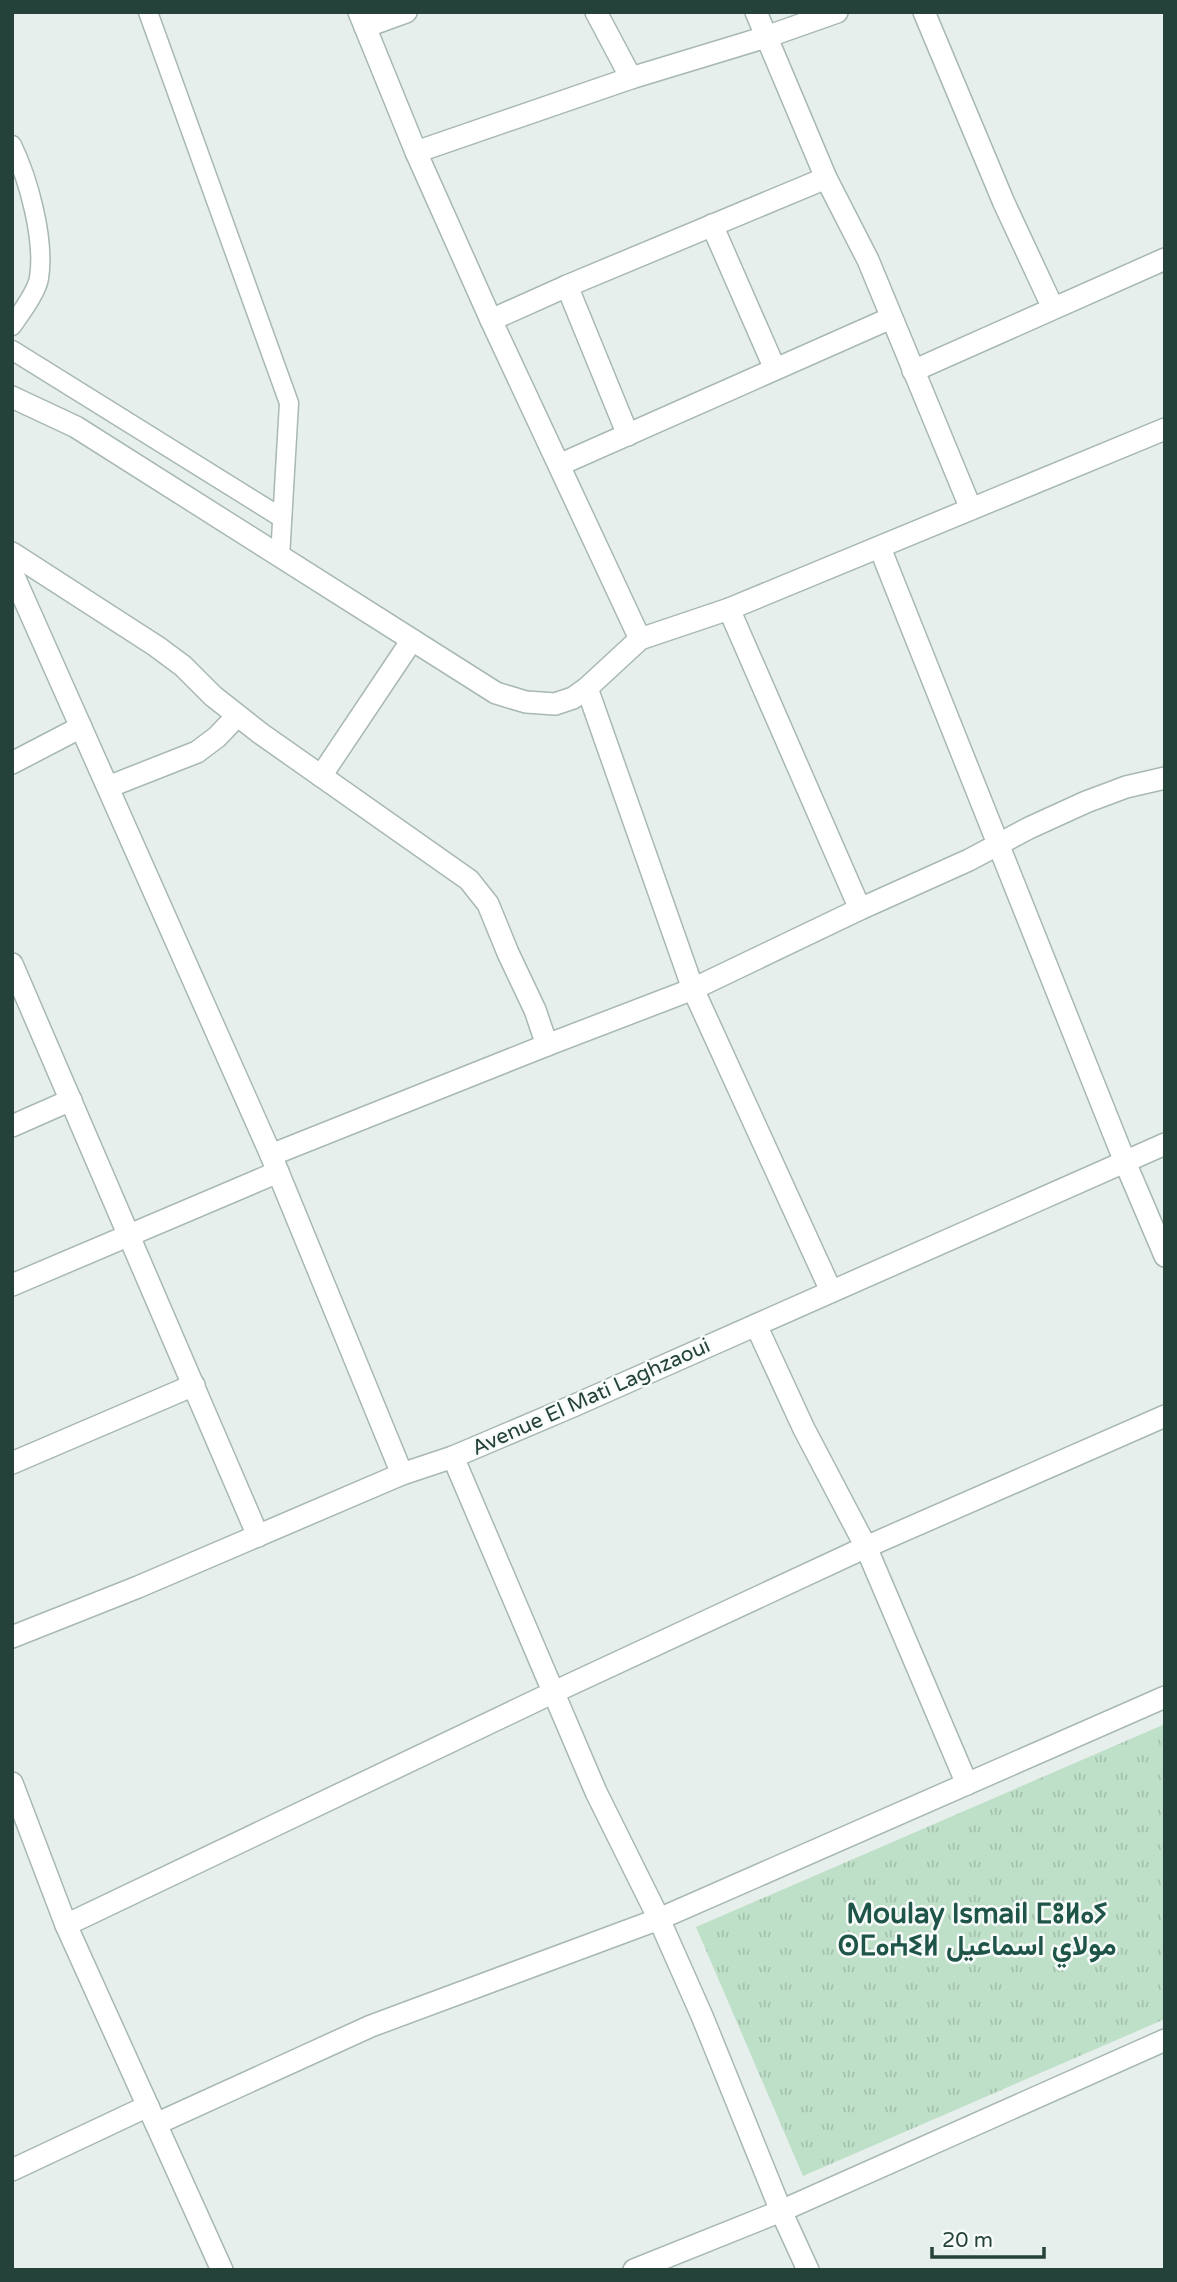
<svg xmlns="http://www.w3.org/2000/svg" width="1177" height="2282" font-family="'Varela Round',Vazirmatn,'Noto Sans Tifinagh',sans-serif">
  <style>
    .grass { fill: url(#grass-tufts) }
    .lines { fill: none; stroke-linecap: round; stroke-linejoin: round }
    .service-casing { stroke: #a8b8b2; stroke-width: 21 }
    .pedestrian-casing { stroke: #a8b8b2; stroke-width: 24 }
    .minor-casing { stroke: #a8b8b2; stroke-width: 24 }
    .service { stroke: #fff; stroke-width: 18 }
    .pedestrian { stroke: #fff; stroke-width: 21 }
    .minor { stroke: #fff; stroke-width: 21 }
    .labels { text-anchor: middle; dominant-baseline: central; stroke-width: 5; stroke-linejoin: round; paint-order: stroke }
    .street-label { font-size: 21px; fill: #24423a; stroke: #f7fbf9 }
    .district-label { font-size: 28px; font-weight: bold; fill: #1f5548; stroke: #f7fbf9 }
  </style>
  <defs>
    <pattern id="grass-tufts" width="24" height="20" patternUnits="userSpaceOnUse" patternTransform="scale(1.75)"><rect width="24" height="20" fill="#bfe0c8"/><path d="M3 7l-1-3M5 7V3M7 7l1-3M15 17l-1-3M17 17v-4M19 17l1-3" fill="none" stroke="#a4c1ad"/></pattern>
  </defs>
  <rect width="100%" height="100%" fill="#e6efeb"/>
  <!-- grass -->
  <polygon class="grass" points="1165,1724 1165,2019 803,2176 696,1927"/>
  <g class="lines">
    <!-- service casing -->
    <g class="service-casing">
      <g id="service">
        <polyline points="148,12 289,403 280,557"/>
        <path d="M 12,145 C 29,180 45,240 39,278 C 37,292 20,314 12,326"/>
        <polyline points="12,350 282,518"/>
      </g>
    </g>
    <!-- pedestrian casing -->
    <g class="pedestrian-casing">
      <polyline id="pedestrian" points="729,609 860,909"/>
    </g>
    <!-- minor casing -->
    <g class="minor-casing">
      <g id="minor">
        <polyline points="359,12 416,152 491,320 640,639"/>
        <polyline points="596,12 631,78"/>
        <polyline points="756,12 826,178 868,260 971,509"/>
        <polyline points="924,12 1004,203 1053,308"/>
        <polyline points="365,27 406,12"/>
        <polyline points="416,152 631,78 766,37 837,12"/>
        <polyline points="712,225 775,369"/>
        <polyline points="567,286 628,435"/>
        <polyline points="491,320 567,286 826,178"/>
        <polyline points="913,371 1165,259"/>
        <polyline points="12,397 76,427 496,693 526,702 555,704 573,698 587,688 640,639 729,609 1165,429"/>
        <polyline points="559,465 891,318"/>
        <polyline points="880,548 1125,1162 1165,1256"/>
        <polyline points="12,553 156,646 183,666 213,696 260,733 469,880 488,904 508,953 535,1010 547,1045 693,989 860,909 969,860 1029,828 1086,802 1126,787 1165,778"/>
        <polyline points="12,572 271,1155 402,1474"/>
        <polyline points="587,688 693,989 831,1291"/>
        <polyline points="12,763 81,727"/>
        <polyline points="321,776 412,640"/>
        <polyline points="108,787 197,752 217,737 237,716"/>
        <polyline points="12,964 258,1536"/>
        <polyline points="12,1126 71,1100"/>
        <polyline points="271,1155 547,1045"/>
        <polyline points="12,1285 278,1172"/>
        <polyline points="756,1325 804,1429 866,1547 967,1784"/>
        <polyline points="453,1457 596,1792 659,1919 702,2016 781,2211 808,2270"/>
        <polyline points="12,1463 194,1385"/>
        <polyline points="12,1637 138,1587 402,1474 453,1457 573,1406 1165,1144"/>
        <polyline points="12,1783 66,1925 222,2270"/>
        <polyline points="66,1925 552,1693 866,1547 1165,1416"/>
        <polyline points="156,2124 371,2026 659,1919 1165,1697"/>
        <polyline points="12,2170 148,2106"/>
        <polyline points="634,2270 781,2211 1165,2040"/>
      </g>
    </g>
    <!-- service -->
    <use href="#service" class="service"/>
    <!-- pedestrian -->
    <use href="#pedestrian" class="pedestrian"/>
    <!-- minor -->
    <use href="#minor" class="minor"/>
  </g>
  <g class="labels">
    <!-- street labels -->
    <g class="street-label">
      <text transform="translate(591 1397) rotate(-24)">Avenue El Mati Laghzaoui</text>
    </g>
    <!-- district labels -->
    <g class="district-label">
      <text x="977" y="1914">Moulay Ismail ⵎⵓⵍⴰⵢ<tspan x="977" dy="32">ⵙⵎⴰⵄⵉⵍ مولاي اسماعيل</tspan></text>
    </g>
  </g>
  <!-- border -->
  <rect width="1177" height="2282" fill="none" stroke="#24423a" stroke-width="28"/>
  <!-- scale -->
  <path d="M932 2247v10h112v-10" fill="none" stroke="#24423a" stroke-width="3.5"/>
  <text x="942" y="2247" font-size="21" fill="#24423a" stroke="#f7fbf9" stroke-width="5" paint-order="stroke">20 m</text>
</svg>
